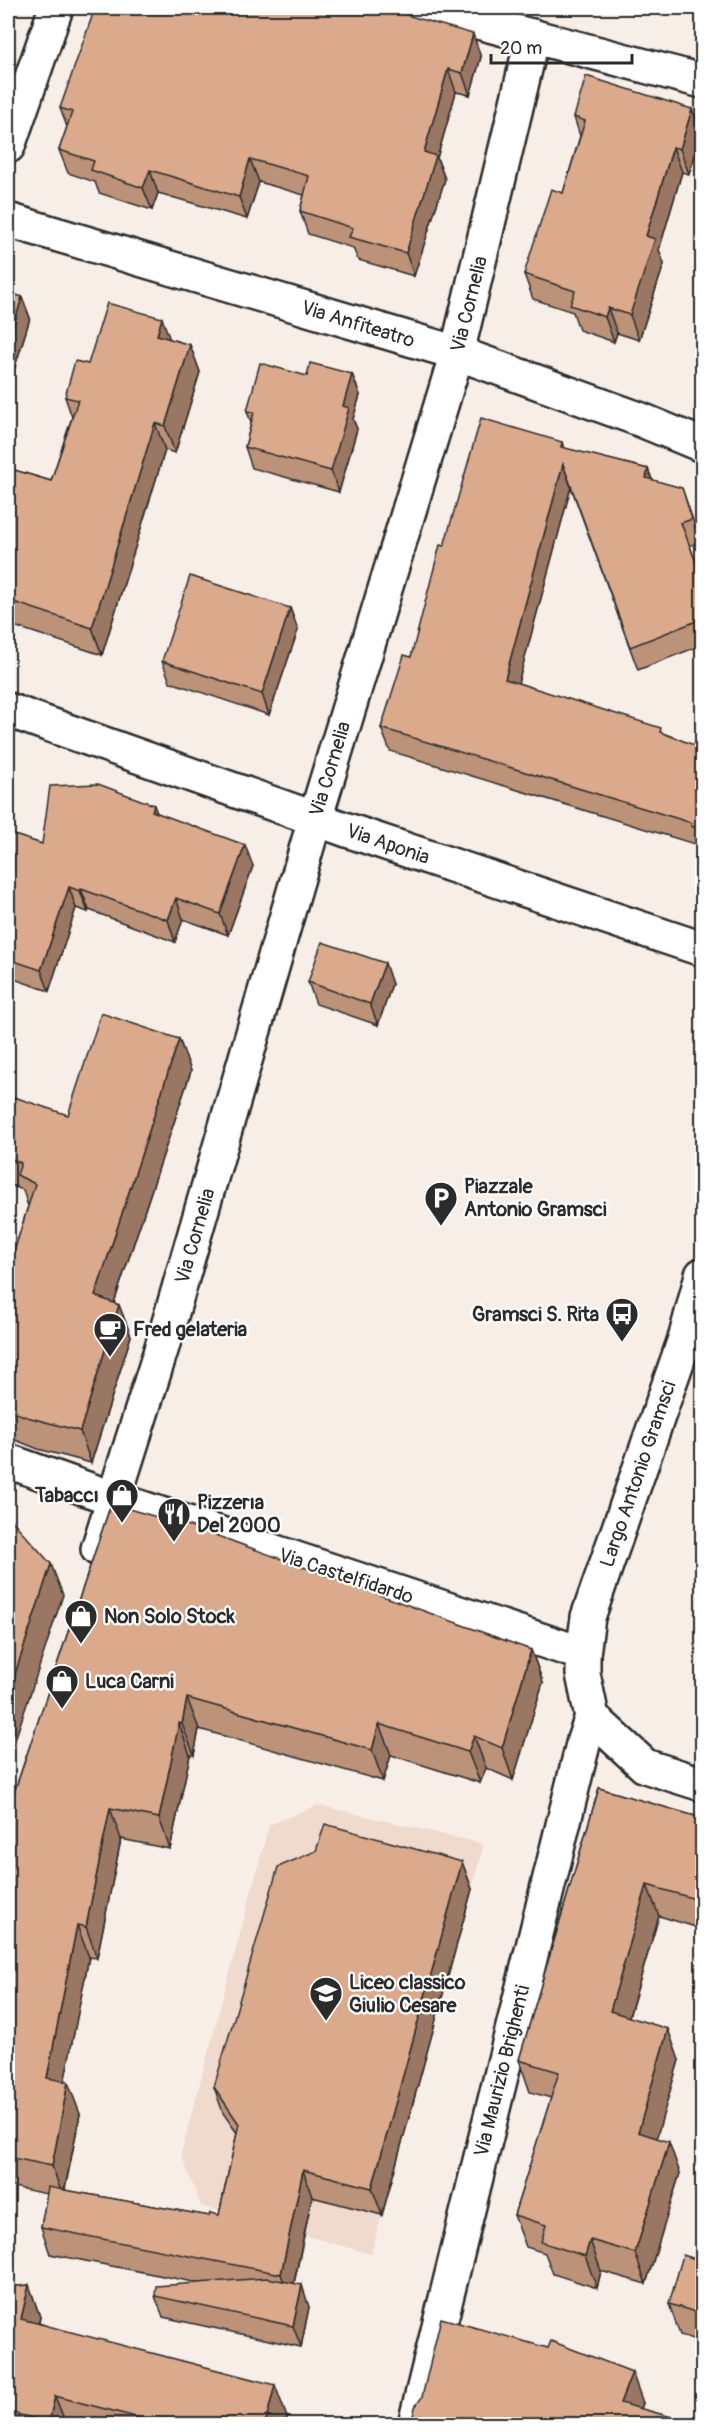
<svg xmlns="http://www.w3.org/2000/svg" width="710" height="2432" font-family="Pangolin,sans-serif">
  <style>
    .built { fill: #efdacd }
    .lines { fill: none; stroke-linecap: round; stroke-linejoin: round }
    .street-casing { stroke: #2b2b2b; stroke-width: 38 }
    .street { stroke: #fff; stroke-width: 33 }
    .wall { fill: #bc9279; stroke: #2b2b2b; stroke-width: 1.5 }
    .shaded-wall { fill: #997763; stroke: #2b2b2b; stroke-width: 1.5 }
    .building { fill: #dbaa8d; stroke: #2b2b2b; stroke-width: 1.5 }
    .labels { text-anchor: middle; dominant-baseline: central; stroke-width: 4.5; stroke-linejoin: round; paint-order: stroke }
    .street-label { font-size: 20px; fill: #2b2b2b; stroke: #fff }
    .poi-label { font-size: 20px; font-weight: bold; fill: #2b2b2b; stroke: #fff; text-anchor: start }
  </style>
  <rect width="100%" height="100%" fill="#f8eee8"/>
  <filter id="ink" filterUnits="userSpaceOnUse"><feTurbulence type="fractalNoise" baseFrequency=".0167" numOctaves="2"/><feDisplacementMap in="SourceGraphic" scale="12" xChannelSelector="R" yChannelSelector="G"/><feConvolveMatrix kernelMatrix="1 2 1 2 8 2 1 2 1" color-interpolation-filters="sRGB"/></filter>
  <g filter="url(#ink)">
    <!-- built -->
    <polygon class="built" points="318,1805 484,1844 371,2254 201,2206 181,2154 269,1825"/>
    <g class="lines">
      <!-- street casing -->
      <g class="street-casing">
        <g id="street">
          <polyline points="425,8 702,81"/>
          <polyline points="8,146 56,8"/>
          <polyline points="8,220 457,353 639,419 702,445"/>
          <polyline points="8,710 347,830 702,949"/>
          <polyline points="702,1275 686,1336 588,1617 583,1654 583,1674 592,1717 645,1766 702,1784"/>
          <polyline points="8,1461 115,1499 583,1654"/>
          <polyline points="98,1549 162,1347 315,819 457,353 533,36"/>
          <polyline points="415,2424 584,1740 592,1717"/>
        </g>
      </g>
      <!-- street -->
      <use href="#street" class="street"/>
    </g>
    <!-- wall -->
    <g class="wall">
      <polygon points="481,57 470,95 456,92 437,158 445,179 414,276 358,260 353,248 308,234 300,211 304,195 259,182 247,219 158,193 152,210 99,193 95,182 68,173 59,150 67,127 60,108"/>
      <polygon points="692,109 702,134 689,174 682,172 659,250 664,264 639,340 617,333 614,342 579,330 573,312 533,299 524,274 563,193 580,136 574,117"/>
      <polygon points="8,292 22,297 30,318 11,380 8,379"/>
      <polygon points="170,339 190,345 200,372 175,453 165,450 102,655 8,624 8,468 51,481 72,417 65,397 88,364"/>
      <polygon points="352,374 360,395 353,419 357,429 339,492 252,468 245,447 251,423 247,411 307,376"/>
      <polygon points="562,442 564,448 648,469 652,480 682,488 700,541 690,546 702,578 702,645 638,670 571,487 518,683 702,748 702,850 699,849 698,845 390,751 381,728 411,657 444,546"/>
      <polygon points="290,608 298,630 269,715 170,682 162,661"/>
      <polygon points="157,813 253,866 228,935 183,919 175,942 89,910 88,912 76,908 49,991 8,977 8,833 42,844"/>
      <polygon points="308,982 392,984 378,1025 316,1004"/>
      <polygon points="179,1039 191,1071 114,1303 119,1305 131,1336 91,1463 38,1449 8,1437 8,1268 9,1268 28,1206 23,1190 8,1184 8,1118 68,1115"/>
      <polygon points="111,1504 531,1650 543,1682 513,1780 486,1768 480,1783 391,1755 383,1781 199,1729 194,1755 190,1755 170,1849 121,1839 97,1958 89,1957 64,2082 80,2114 65,2190 209,2216 219,2215 237,2133 223,2113 214,2087 462,1862 472,1889 382,2215 312,2197 294,2284 309,2307 301,2347 163,2317 155,2296 199,2283 50,2254 41,2227 47,2194 8,2186 8,1801 14,1793"/>
      <polygon points="599,1788 702,1818 702,1929 659,1916 629,2017 679,2060 656,2138 680,2173 646,2284 601,2271 597,2288 553,2274 545,2253 526,2247 514,2215 551,2098 530,2092 519,2060"/>
      <polygon points="702,2261 702,2342 680,2335 669,2304"/>
      <polygon points="29,2285 40,2317 39,2323 287,2417 285,2424 8,2424 8,2287"/>
      <polygon points="643,2403 641,2409 697,2424 411,2424"/>
    </g>
    <!-- shaded-wall -->
    <g class="shaded-wall">
      <polygon points="473,34 481,57 470,95 462,73"/>
      <polygon points="448,69 456,92 437,158 445,179 414,276 406,253 424,152"/>
      <polygon points="692,109 702,134 689,174 680,149"/>
      <polygon points="673,147 682,172 659,250 664,264 639,340 630,315 646,236"/>
      <polygon points="250,159 259,182 247,219 239,197"/>
      <polygon points="150,170 158,193 152,210 143,188"/>
      <polygon points="22,297 30,318 11,380 8,370 8,344"/>
      <polygon points="608,308 617,333 614,342 605,317"/>
      <polygon points="162,318 172,345 157,335"/>
      <polygon points="190,345 200,372 175,453 165,426"/>
      <polygon points="352,374 360,395 353,419 357,429 339,492 331,471 343,406"/>
      <polygon points="155,423 165,450 102,655 92,628"/>
      <polygon points="563,464 571,487 513,702 505,679"/>
      <polygon points="648,469 657,492 646,478"/>
      <polygon points="290,608 298,630 269,715 262,694"/>
      <polygon points="154,805 162,826 152,811"/>
      <polygon points="245,845 253,866 228,935 220,914"/>
      <polygon points="69,887 76,908 49,991 41,970"/>
      <polygon points="81,889 89,910 88,912 80,891"/>
      <polygon points="176,898 183,919 175,942 168,920"/>
      <polygon points="385,963 392,984 378,1025 370,1004"/>
      <polygon points="179,1039 191,1071 106,1327 95,1296"/>
      <polygon points="119,1305 131,1336 91,1463 80,1431"/>
      <polygon points="51,1564 63,1595 8,1761 8,1695"/>
      <polygon points="531,1650 543,1682 513,1780 502,1748"/>
      <polygon points="187,1698 199,1729 194,1755 182,1724"/>
      <polygon points="179,1723 190,1755 170,1849 159,1818"/>
      <polygon points="379,1724 391,1755 383,1781 372,1750"/>
      <polygon points="474,1736 486,1768 480,1783 468,1752"/>
      <polygon points="110,1808 121,1839 97,1958 86,1927"/>
      <polygon points="462,1862 472,1889 382,2215 372,2188"/>
      <polygon points="647,1885 659,1916 621,2043 610,2011"/>
      <polygon points="77,1925 89,1957 59,2109 47,2078"/>
      <polygon points="668,2029 679,2060 649,2164 638,2132"/>
      <polygon points="68,2082 80,2114 63,2197 52,2166"/>
      <polygon points="669,2142 680,2173 646,2284 635,2253"/>
      <polygon points="303,2170 312,2197 290,2301 281,2274"/>
      <polygon points="590,2240 601,2271 597,2288 585,2256"/>
      <polygon points="29,2285 40,2317 32,2350 21,2319"/>
      <polygon points="302,2285 309,2307 301,2347 293,2326"/>
      <polygon points="632,2372 643,2403 635,2424 620,2403"/>
      <polygon points="275,2385 287,2417 285,2424 265,2424"/>
      <polygon points="55,2396 66,2424 50,2424 49,2422"/>
      <polygon points="517,2416 520,2424 515,2424"/>
    </g>
    <!-- building -->
    <g class="building">
      <polygon points="95,8 382,8 473,34 462,73 448,69 424,152 436,156 406,253 349,237 353,228 300,211 309,176 250,159 239,197 150,170 143,188 91,170 94,161 59,150 72,112 60,108"/>
      <polygon points="586,76 692,109 680,149 673,147 646,236 655,239 630,315 608,308 605,317 570,305 575,291 524,274 551,189 563,193 585,121 574,117"/>
      <polygon points="8,292 22,297 8,344"/>
      <polygon points="107,303 162,318 157,335 190,345 165,426 155,423 92,628 8,600 8,468 51,481 78,400 65,397 75,361 88,364"/>
      <polygon points="260,363 307,376 310,363 352,374 343,406 349,408 331,471 245,447 254,412 247,411"/>
      <polygon points="481,418 562,442 561,447 648,469 646,478 682,488 692,519 681,523 702,578 702,619 630,647 563,464 505,679 661,728 660,732 702,748 702,830 691,826 692,823 381,728 404,655 411,657 440,545 444,546"/>
      <polygon points="190,576 290,608 262,694 162,661"/>
      <polygon points="98,784 154,805 152,811 245,845 220,914 176,898 168,920 81,889 80,891 69,887 41,970 8,959 8,833 42,844 50,786"/>
      <polygon points="322,942 385,963 370,1004 308,982"/>
      <polygon points="101,1013 179,1039 95,1296 119,1305 80,1431 27,1417 8,1410 8,1268 9,1268 35,1184 17,1175 21,1163 8,1157 8,1118 14,1097 68,1115"/>
      <polygon points="111,1504 196,1528 531,1650 502,1748 474,1736 468,1752 379,1724 372,1750 187,1698 182,1724 179,1723 159,1818 110,1808 86,1927 77,1925 47,2078 68,2082 52,2166 8,2157 8,1801 14,1793"/>
      <polygon points="8,1516 51,1564 8,1695"/>
      <polygon points="599,1788 702,1818 702,1901 647,1885 610,2011 668,2029 638,2132 669,2142 635,2253 590,2240 585,2256 541,2242 546,2225 514,2215 559,2072 519,2060"/>
      <polygon points="325,1824 462,1862 372,2188 303,2170 281,2274 41,2227 48,2187 209,2216 210,2213 219,2215 239,2124 214,2087 278,1867 316,1851"/>
      <polygon points="683,2255 702,2261 702,2314 669,2304"/>
      <polygon points="268,2278 302,2285 293,2326 155,2296 156,2286"/>
      <polygon points="29,2285 21,2319 275,2385 265,2424 163,2424 55,2396 49,2422 8,2412 8,2287"/>
      <polygon points="441,2318 548,2348 551,2341 632,2372 620,2403 697,2424 539,2424 517,2416 515,2424 411,2424 415,2407 422,2397"/>
    </g>
  </g>
  <!-- icons -->
  <defs>
    <g id="parking-pin" transform="scale(1.725)"><path d="M0 17L-7.5 6A9.5 9.5 0 1 1 7.5 6Z" fill="#2b2b2b" stroke="#fff"/><path d="M-3.5-5.5H1a3.5 3.5 0 0 1 0 7H-1V5.5H-3.5ZM-1-3.4V-.6H.8a1.4 1.4 0 0 0 0-2.8Z" fill="#fff"/></g>
    <g id="bus-pin" transform="scale(1.725)"><path d="M0 17L-7.5 6A9.5 9.5 0 1 1 7.5 6Z" fill="#2b2b2b" stroke="#fff"/><path d="M-5-6H5V4H4V6H2V4H-2V6H-4V4H-5ZM-3.5-4V0h7V-4ZM-3.5 1.2v1.5H-2V1.2ZM2 1.2v1.5H3.5V1.2Z" fill="#fff"/></g>
    <g id="cafe-pin" transform="scale(1.725)"><path d="M0 17L-7.5 6A9.5 9.5 0 1 1 7.5 6Z" fill="#2b2b2b" stroke="#fff"/><path d="M-5.5-4.5H6V0H3Q3 3.5 0 3.5H-2.5Q-5.5 3.5-5.5 0ZM3-3.2v2h1.7v-2ZM-6 4.5H4V6H-6Z" fill="#fff"/></g>
    <g id="shop-pin" transform="scale(1.725)"><path d="M0 17L-7.5 6A9.5 9.5 0 1 1 7.5 6Z" fill="#2b2b2b" stroke="#fff"/><path d="M-5-2.5h2.3a2.7 3.5 0 0 1 5.4 0H5L5.5 6h-11ZM-1.5-2.5h3a1.5 2.3 0 0 0-3 0Z" fill="#fff"/></g>
    <g id="restaurant-pin" transform="scale(1.725)"><path d="M0 17L-7.5 6A9.5 9.5 0 1 1 7.5 6Z" fill="#2b2b2b" stroke="#fff"/><path d="M-5-6h1v4h1v-4h1v4h1v-4h1v5L-1.5 .5V6h-2V.5L-5-1ZM5-6V6H3V1.5H1.5Q1.5-4 5-6Z" fill="#fff"/></g>
    <g id="school-pin" transform="scale(1.725)"><path d="M0 17L-7.5 6A9.5 9.5 0 1 1 7.5 6Z" fill="#2b2b2b" stroke="#fff"/><path d="M0-5L7-2L0 1L-7-2ZM-4 1L0 2.5L4 1V4Q0 6-4 4Z" fill="#fff"/></g>
  </defs>
  <g fill-rule="evenodd">
    <use href="#parking-pin" x="441" y="1198"/>
    <use href="#bus-pin" x="622" y="1314"/>
    <use href="#cafe-pin" x="110" y="1329"/>
    <use href="#shop-pin" x="122" y="1495"/>
    <use href="#restaurant-pin" x="174" y="1514"/>
    <use href="#shop-pin" x="81" y="1616"/>
    <use href="#shop-pin" x="62" y="1681"/>
    <use href="#school-pin" x="326" y="1993"/>
  </g>
  <g class="labels">
    <!-- street labels -->
    <g class="street-label">
      <text transform="translate(469 304) rotate(-76)">Via Cornelia</text>
      <text transform="translate(358 324) rotate(17)">Via Anfiteatro</text>
      <text transform="translate(330 769) rotate(-73)">Via Cornelia</text>
      <text transform="translate(388 844) rotate(19)">Via Aponia</text>
      <text transform="translate(195 1236) rotate(-74)">Via Cornelia</text>
      <text transform="translate(638 1474) rotate(-71)">Largo Antonio Gramsci</text>
      <text transform="translate(346 1576) rotate(18)">Via Castelfidardo</text>
      <text transform="translate(502 2071) rotate(-76)">Via Maurizio Brighenti</text>
    </g>
    <!-- poi labels -->
    <g class="poi-label">
      <text x="464" y="1186">Piazzale<tspan x="464" dy="23">Antonio Gramsci</tspan></text>
      <text x="599" y="1314" text-anchor="end">Gramsci S. Rita</text>
      <text x="133" y="1329">Fred gelateria</text>
      <text x="99" y="1495" text-anchor="end">Tabaccı</text>
      <text x="197" y="1502">Pizzerıa<tspan x="197" dy="23">Del 2000</tspan></text>
      <text x="104" y="1616">Non Solo Stock</text>
      <text x="85" y="1681">Luca Carni</text>
      <text x="349" y="1982">Liceo classico<tspan x="349" dy="23">Giulio Cesare</tspan></text>
    </g>
  </g>
  <!-- margin -->
  <rect width="710" height="2432" fill="none" stroke="#fff" stroke-width="30"/>
  <rect x="15" y="15" width="680" height="2402" fill="none" stroke="#2b2b2b" stroke-width="2" filter="url(#ink)"/>
  <!-- scale -->
  <path d="M491 54v9h141v-9" fill="none" stroke="#2b2b2b" stroke-width="3"/>
  <text x="500" y="54" font-size="18" fill="#2b2b2b" stroke="#ffffff" stroke-width="4.5" paint-order="stroke">20 m</text>
</svg>
